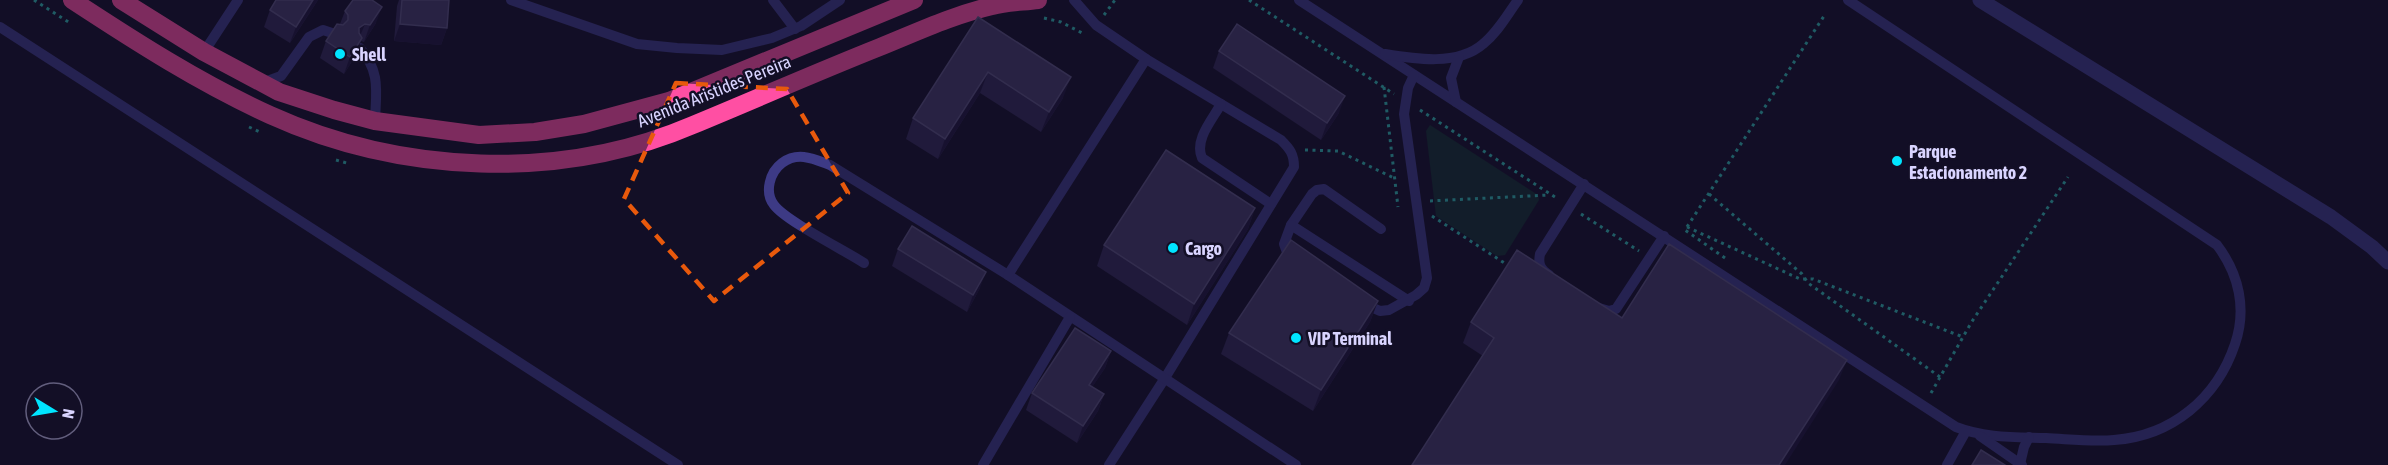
<svg xmlns="http://www.w3.org/2000/svg" width="2388" height="465" font-family="'Asap Condensed',sans-serif">
  <style>
    .green { fill: #12302f }
    .lines { fill: none; stroke-linecap: round; stroke-linejoin: round }
    .path { stroke: #2fb8b0; stroke-width: 3; stroke-dasharray: 3 4.5; stroke-linecap: butt }
    .lane { stroke: #3d3a85; stroke-width: 10 }
    .street { stroke: #3d3a85; stroke-width: 15 }
    .highway { stroke: #ff4fa3; stroke-width: 18 }
    .wall { fill: #312854 }
    .shaded-wall { fill: #1d163a }
    .building { fill: #433a66; stroke: #5a527e; stroke-width: 1.5 }
    .marked { fill: none; stroke: #e8590c; stroke-width: 4.5; stroke-dasharray: 12 8; stroke-linejoin: round }
    .poi-dot { fill: #00e5ff; stroke: #130f26; stroke-width: 2 }
    .labels { text-anchor: middle; dominant-baseline: central; stroke-width: 5; stroke-linejoin: round; paint-order: stroke }
    .poi-label { font-size: 18px; font-weight: bold; fill: #d9d4ff; stroke: #130f26; text-anchor: start }
    .street-label { font-size: 18px; fill: #d9d4ff; stroke: #130f26 }
  </style>
  <rect width="100%" height="100%" fill="#130f26"/>
  <!-- green -->
  <polygon class="green" points="1430,125 1538,195 1539,200 1505,255 1497,256 1436,216 1426,131"/>
  <g class="lines">
    <!-- path -->
    <g class="path">
      <polyline points="34,0 70,23"/>
      <polyline points="1249,0 1394,94"/>
      <polyline points="1104,15 1115,0"/>
      <polyline points="1044,18 1061,22 1084,34"/>
      <polyline points="1384,87 1398,207"/>
      <polyline points="1420,110 1558,199"/>
      <polyline points="249,127 262,133"/>
      <polyline points="1305,150 1338,151 1394,178"/>
      <polyline points="336,160 350,164"/>
      <polyline points="1709,194 1802,274 1808,283 1940,377"/>
      <polyline points="1430,201 1549,195"/>
      <polyline points="1581,214 1639,251"/>
      <polyline points="1432,216 1509,266"/>
      <polyline points="1687,227 1800,279 1813,279 1963,337"/>
      <polyline points="1725,258 1685,230 1824,16"/>
      <polyline points="1931,393 1971,323 2068,177"/>
    </g>
    <!-- lane -->
    <g class="lane">
      <polyline points="511,0 637,44 677,48 722,50 772,38 801,26 840,0"/>
      <polyline points="773,0 795,29"/>
      <path d="M 1074,0 L 1096,25 L 1146,59 L 1281,140 C 1290,149 1294,154 1294,167 L 1165,378 L 1109,465"/>
      <path d="M 1299,0 L 1956,427 C 1984,438 2015,437 2046,438 C 2068,439 2092,442 2114,440 C 2172,436 2217,398 2235,344 C 2247,309 2239,274 2217,245 L 1848,0"/>
      <polyline points="0,27 678,465"/>
      <path d="M 360,48 C 381,72 376,92 375,121"/>
      <polyline points="204,52 238,0"/>
      <path d="M 1385,54 C 1415,59 1458,66 1483,44 C 1498,32 1507,15 1518,0"/>
      <polyline points="262,83 281,76 309,37 323,30 335,34"/>
      <polyline points="1456,102 1451,78 1459,57"/>
      <path d="M 1221,104 C 1212,120 1194,140 1202,158 L 1271,204"/>
      <polyline points="1291,225 1312,194 1317,190 1324,189 1381,229"/>
      <polyline points="1293,258 1288,255 1284,244 1291,225 1409,301"/>
      <path d="M 864,263 C 844,250 786,221 774,205 C 764,192 770,172 782,163 C 798,151 814,159 830,165 L 1008,275 L 1296,465"/>
      <polyline points="1008,275 1146,59"/>
      <path d="M 1549,275 C 1540,269 1538,264 1540,254 L 1584,184"/>
      <polyline points="1362,303 1380,311 1389,310 1416,295 1424,288 1427,278 1404,114 1408,88 1414,75"/>
      <polyline points="1599,308 1609,311 1616,309 1664,236"/>
      <polyline points="1980,436 2022,465"/>
      <polyline points="2020,464 2024,447 2029,437"/>
      <polyline points="983,465 1070,317"/>
      <polyline points="1947,465 1966,431"/>
    </g>
    <!-- street -->
    <polyline class="street" points="1980,0 2331,217 2372,247 2388,262"/>
    <!-- highway -->
    <g class="highway">
      <path d="M 72,0 C 136,42 200,83 270,115 C 400,174 560,182 693,125 C 756,99 817,72 880,47 C 917,32 953,15 992,6 C 1007,2 1023,2 1038,0"/>
      <polyline points="121,0 204,52 279,92 334,110 375,121 479,135 535,132 584,124 669,101 914,0"/>
    </g>
  </g>
  <!-- wall -->
  <g class="wall">
    <polygon points="318,0 290,43 264,27 270,10"/>
    <polygon points="399,0 449,0 447,28 441,45 394,41 397,6"/>
    <polygon points="345,11 376,23 364,42 361,41 356,55 344,74 320,58 326,41 340,24"/>
    <polygon points="978,17 1063,98 1041,132 980,93 938,159 906,139 913,118"/>
    <polygon points="1219,51 1339,113 1321,140 1213,68"/>
    <polygon points="1255,208 1248,229 1187,325 1097,266 1104,245"/>
    <polygon points="898,249 980,288 967,312 892,266"/>
    <polygon points="1378,301 1370,322 1313,411 1221,354 1229,333"/>
    <polygon points="1622,318 1839,380 1483,356 1463,343 1471,322"/>
    <polygon points="1111,351 1105,368 1092,387 1104,394 1098,411 1077,443 1026,410 1032,393"/>
  </g>
  <!-- shaded-wall -->
  <g class="shaded-wall">
    <polygon points="313,0 318,0 290,43 296,27"/>
    <polygon points="382,7 376,23 364,42 370,25"/>
    <polygon points="365,24 358,41 359,28"/>
    <polygon points="400,24 447,28 441,45 394,41"/>
    <polygon points="362,38 356,55 344,74 350,57"/>
    <polygon points="988,72 980,93 938,159 945,139"/>
    <polygon points="1071,77 1063,98 1041,132 1049,112"/>
    <polygon points="1345,96 1339,113 1321,140 1327,123"/>
    <polygon points="1255,208 1248,229 1187,325 1194,304"/>
    <polygon points="986,272 980,288 967,312 973,295"/>
    <polygon points="1378,301 1370,322 1313,411 1321,390"/>
    <polygon points="1111,351 1105,368 1083,401 1089,385"/>
    <polygon points="1847,360 1839,380 1785,465 1779,465"/>
    <polygon points="1104,394 1098,411 1077,443 1083,426"/>
  </g>
  <!-- building -->
  <g class="building">
    <polygon points="276,0 313,0 296,27 270,10"/>
    <polygon points="353,0 372,0 382,7 370,25 365,24 359,28 359,33 362,38 350,57 326,41 337,24 343,25 348,20 348,15 345,11"/>
    <polygon points="402,0 449,0 447,28 400,24"/>
    <polygon points="978,17 1071,77 1049,112 988,72 945,139 913,118"/>
    <polygon points="1237,24 1345,96 1327,123 1219,51"/>
    <polygon points="1166,150 1255,208 1194,304 1104,245"/>
    <polygon points="912,226 986,272 973,295 898,249"/>
    <polygon points="1291,240 1378,301 1321,390 1229,333"/>
    <polygon points="1669,244 1847,360 1779,465 1412,465 1494,338 1471,322 1517,250 1622,318"/>
    <polygon points="1075,328 1111,351 1089,385 1104,394 1083,426 1032,393"/>
    <polygon points="1981,450 2005,465 1972,465"/>
  </g>
  <!-- marked area -->
  <path d="M0 0H2388V465H0ZM 676,83 L 787,89 L 848,193 L 714,301 L 624,199 Z" fill="#130f26" fill-opacity=".55" fill-rule="evenodd"/>
  <path class="marked" d="M 676,83 L 787,89 L 848,193 L 714,301 L 624,199 Z"/>
  <!-- markers -->
  <g class="poi-dot">
    <circle cx="340" cy="54" r="6"/>
    <circle cx="1897" cy="161" r="6"/>
    <circle cx="1173" cy="248" r="6"/>
    <circle cx="1296" cy="338" r="6"/>
  </g>
  <g class="labels">
    <!-- poi labels -->
    <g class="poi-label">
      <text x="352" y="54">Shell</text>
      <text x="1909" y="151">Parque<tspan x="1909" dy="21">Estacionamento 2</tspan></text>
      <text x="1185" y="248">Cargo</text>
      <text x="1308" y="338">VIP Terminal</text>
    </g>
    <!-- street labels -->
    <g class="street-label">
      <text transform="translate(714 91) rotate(-22)">Avenida Aristides Pereira</text>
    </g>
  </g>
  <!-- north arrow -->
  <g transform="translate(54 411) rotate(101)"><circle r="28" fill="#130f26" stroke="#625e7d" stroke-width="1.5"/>
  <path d="M0-4.5L10 22L0 15L-10 22Z" fill="#00e5ff"/>
  <text y="-9" font-size="16" font-weight="bold" text-anchor="middle" fill="#d9d4ff">N</text>
  </g>
</svg>
